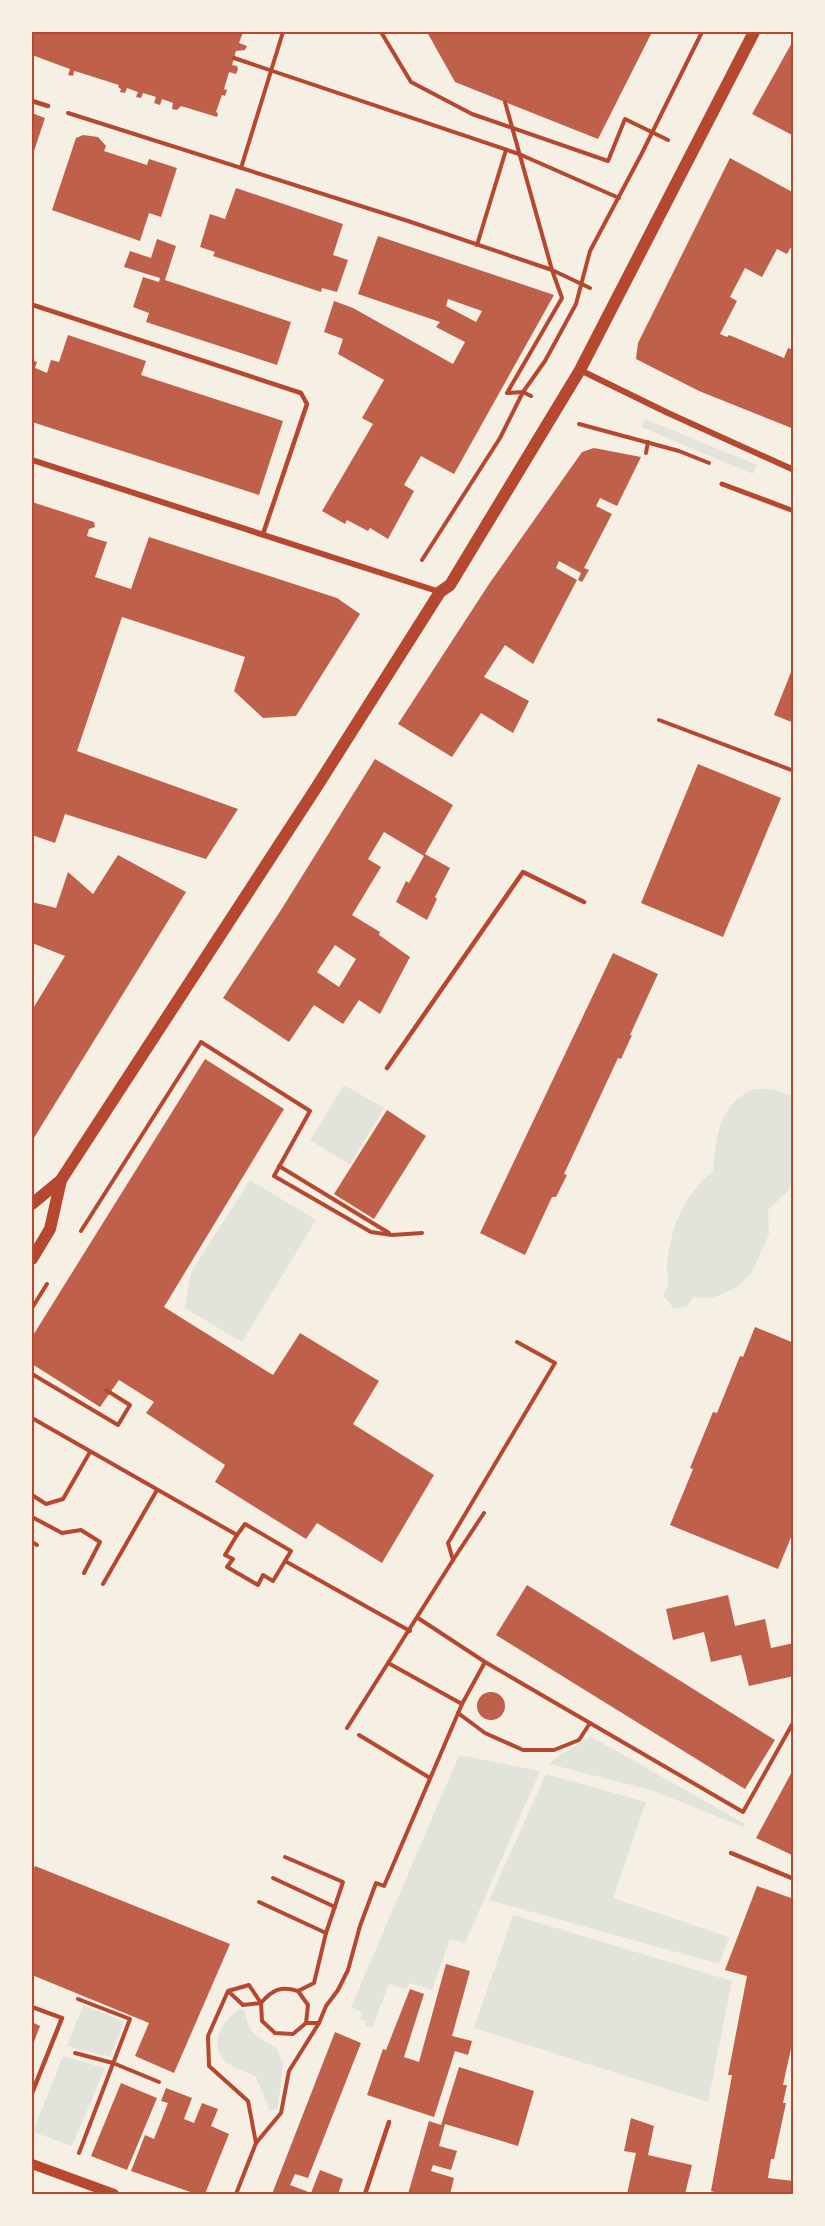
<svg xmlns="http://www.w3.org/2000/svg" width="825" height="2226" font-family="'PT Sans',sans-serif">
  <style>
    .green { fill: #e2e4dc }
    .building { fill: #bf614a; fill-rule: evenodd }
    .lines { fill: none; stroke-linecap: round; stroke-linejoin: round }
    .path { stroke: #b5482f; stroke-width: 4 }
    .service { stroke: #b5482f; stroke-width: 4.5 }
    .pedestrian { stroke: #b5482f; stroke-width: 5 }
    .minor { stroke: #b5482f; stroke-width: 6 }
    .tertiary { stroke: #b5482f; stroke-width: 10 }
    .secondary { stroke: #b5482f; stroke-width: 12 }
    .neatline { fill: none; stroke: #b5482f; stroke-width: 2 }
  </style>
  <rect width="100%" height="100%" fill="#f6efe4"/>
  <!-- green -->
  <g class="green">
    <polygon points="645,419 757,465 753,474 641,427"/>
    <polygon points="344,1085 384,1108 350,1165 310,1140"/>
    <path d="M 755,1089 L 772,1089 L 793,1096 L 793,1181 L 786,1193 L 768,1210 L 769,1234 L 752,1272 L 737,1287 L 713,1298 L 693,1297 L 687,1306 L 674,1309 L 663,1295 C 664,1292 668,1287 668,1283 C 669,1277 666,1270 667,1264 C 672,1224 682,1198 713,1171 C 716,1137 719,1102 755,1089 Z"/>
    <polygon points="250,1180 316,1220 242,1342 185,1308 191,1272"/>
    <path d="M 590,1736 L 745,1824 L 743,1827 L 654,1791 L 549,1764 C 561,1752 577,1747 590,1736 Z"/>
    <polygon points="459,1755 540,1771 465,1943 450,1939 432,1990 409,1983 406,1989 389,1984 372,2028 366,2026 366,2021 360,2019 362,2012 351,2007"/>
    <polygon points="546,1774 646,1802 613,1898 729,1937 719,1964 489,1900"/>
    <polygon points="513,1915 732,1981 708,2102 474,2028"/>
    <polygon points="83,2005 124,2022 110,2057 67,2046"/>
    <path d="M 240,2009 L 244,2010 C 249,2033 255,2037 276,2047 L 283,2064 L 278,2108 L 270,2111 L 256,2077 C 249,2073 241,2071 234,2067 C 205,2052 218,2023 240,2009 Z"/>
    <polygon points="63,2056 105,2068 72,2146 33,2132"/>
  </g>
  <!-- building -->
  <g class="building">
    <polygon points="32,32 243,32 239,43 247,46 245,50 236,51 232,65 237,66 238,69 236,74 229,72 224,89 227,90 225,96 222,95 216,112 218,113 217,117 181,106 177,110 172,109 173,103 162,99 160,105 154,103 156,97 143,93 141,98 136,97 138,92 127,88 125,93 120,92 121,89 118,87 119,85 78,72 74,71 73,76 68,75 70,69 67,68 32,55"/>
    <polygon points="427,32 652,32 598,139 455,82"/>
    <polygon points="794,39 794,136 752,114"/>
    <polygon points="32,113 45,118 34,151 32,151"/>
    <polygon points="83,135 98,137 106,146 104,151 147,165 149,159 177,168 161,217 149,213 140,241 52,210 76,138"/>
    <polygon points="730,158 794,193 794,242 787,254 777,249 762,277 745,268 730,297 737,301 720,334 727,337 729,335 784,358 788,348 794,350 794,429 699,391 636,359 638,343"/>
    <polygon points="236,188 343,224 333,255 348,260 337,292 322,288 321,292 213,256 215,252 200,247 210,214 225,219"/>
    <path d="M 378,236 L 554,295 L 454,474 L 421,456 L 404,485 L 414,491 L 388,539 L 370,528 L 368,531 L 347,520 L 345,524 L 322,511 L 373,424 L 362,418 L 384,380 L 338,354 L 343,339 L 324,332 L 334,301 L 353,308 L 453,364 L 465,342 L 436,327 L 440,322 L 358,294 ZM 448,299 L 482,311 L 476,322 L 446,306 Z"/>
    <polygon points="157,239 176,246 165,280 291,322 277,365 146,322 149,313 133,307 143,277 159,282 160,278 124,267 130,251 151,258"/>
    <polygon points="68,335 146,361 141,375 283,421 259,495 32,422 32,360 37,362 35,368 47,373 51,360 59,362"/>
    <polygon points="594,448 641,457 617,506 600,498 596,506 612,514 584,568 589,570 582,582 578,580 581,573 559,561 556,568 577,580 533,664 505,645 484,677 529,701 513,733 481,713 452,757 398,724 489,584 582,452"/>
    <polygon points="32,502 94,522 95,527 89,529 87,536 107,542 95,577 131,589 149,537 337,598 360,614 296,716 263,718 234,691 245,657 122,617 77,751 238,809 206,859 65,814 55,843 32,835"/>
    <polygon points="793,667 794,667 794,723 774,715"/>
    <path d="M 375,759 L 453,805 L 425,854 L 450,868 L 435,897 L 437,899 L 427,920 L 396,902 L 406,881 L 409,883 L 424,856 L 384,832 L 368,859 L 381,867 L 352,915 L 380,932 L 379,935 L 410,957 L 380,1014 L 359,1000 L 343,1024 L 314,1005 L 289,1042 L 223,998 L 281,910 ZM 335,945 L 356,959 L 339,987 L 317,972 Z"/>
    <polygon points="698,764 781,798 723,937 641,903"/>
    <polygon points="118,855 186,892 32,1141 32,1010 65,956 32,943 32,902 56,908 68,872 93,894"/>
    <polygon points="613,953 658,974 630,1035 632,1035 621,1059 618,1058 564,1174 567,1175 556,1197 552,1197 525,1255 480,1233"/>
    <polygon points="205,1059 284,1109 164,1307 273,1375 300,1333 379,1381 353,1424 434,1475 382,1563 317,1523 306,1539 215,1482 225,1465 146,1413 154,1402 119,1380 100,1407 32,1364 32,1337"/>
    <polygon points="387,1110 426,1136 374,1219 334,1194"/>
    <polygon points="755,1327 794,1343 794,1530 778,1569 670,1525 693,1469 690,1468 713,1412 717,1413 740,1356 743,1357"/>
    <polygon points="527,1585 775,1740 745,1789 496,1635"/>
    <polygon points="728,1595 735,1626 765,1619 771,1648 794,1643 794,1676 749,1686 741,1655 711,1662 704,1632 673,1640 666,1609"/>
    <circle cx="491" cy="1706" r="14"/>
    <polygon points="794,1768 794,1856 756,1838"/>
    <polygon points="35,1866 230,1944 174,2073 135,2056 149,2023 32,1975 32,1873"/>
    <polygon points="757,1886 794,1899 794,2035 783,2085 787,2085 783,2103 786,2103 774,2159 771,2159 768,2178 794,2181 794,2194 721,2194 711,2191 732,2075 728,2075 747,1976 725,1970"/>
    <polygon points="446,1964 470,1971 452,2036 472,2041 468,2055 455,2051 434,2117 367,2095 383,2049 386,2050 410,1989 424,1994 404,2057 419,2062"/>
    <polygon points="32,2022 40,2026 32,2047"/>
    <polygon points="335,2032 361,2043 308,2178 295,2174 290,2185 311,2193 320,2170 343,2179 338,2194 272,2194"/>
    <polygon points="459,2067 534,2091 518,2146 445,2124 439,2146 457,2151 451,2170 433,2165 431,2171 454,2178 450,2194 408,2194 429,2121 441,2125"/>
    <polygon points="121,2083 157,2098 127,2170 91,2156"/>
    <polygon points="166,2088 192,2098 184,2119 194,2123 202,2103 218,2109 211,2126 229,2134 205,2194 196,2194 131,2171 145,2135 154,2139 168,2103 161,2101"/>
    <polygon points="631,2118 654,2126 648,2155 692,2165 685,2194 627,2194 636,2153 624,2151"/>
  </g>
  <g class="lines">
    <!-- path -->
    <g class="path">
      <polyline points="381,32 411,82 472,114 608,161 625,119 668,140"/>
      <polyline points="234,58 519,154 619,198"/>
      <polyline points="505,102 552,270 562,298 507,393 523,392 531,396"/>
      <polyline points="68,113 408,221 552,270 590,288"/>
      <polyline points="241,168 283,32"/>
      <polyline points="477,245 506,150"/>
      <polyline points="579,424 679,451 709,463"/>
      <polyline points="646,453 648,442"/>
      <polyline points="422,560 500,438 523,392 545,361 576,304 590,251 641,155 702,32"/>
      <polyline points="659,720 794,771"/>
      <polyline points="279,1166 389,1233"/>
      <polyline points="81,1231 201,1042 310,1111 274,1176 371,1232 392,1235 422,1233"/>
      <polyline points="32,1308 47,1284"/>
      <polyline points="32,1374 118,1425 130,1405 106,1390"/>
      <polyline points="32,1418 237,1535 245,1524 291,1551 285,1561 410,1631"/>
      <polyline points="32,1495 46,1504 63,1499 90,1452"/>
      <polyline points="32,1517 62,1533 81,1530 100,1542 84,1573"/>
      <polyline points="237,1535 225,1555 233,1559 227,1567 258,1585 263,1575 273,1581 285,1561"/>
      <polyline points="32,1542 37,1545"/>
      <polyline points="453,1560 484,1513"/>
      <polyline points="103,1584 157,1490"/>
      <polyline points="418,1618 485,1662 462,1704"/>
      <polyline points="485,1662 743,1812 794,1721"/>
      <polyline points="458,1713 485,1733 523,1750 554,1750 579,1740 590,1723"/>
      <polyline points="347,1728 453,1560 448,1543 555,1363 517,1342"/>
      <polyline points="359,1735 430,1778"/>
      <polyline points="285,1857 343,1882 326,1933 314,1983 298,1991"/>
      <polyline points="273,1878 335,1907"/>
      <polyline points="259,1902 326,1933"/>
      <path d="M 228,1991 L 243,2005 L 261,2003 C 273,1989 281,1986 298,1991 L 308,2005 L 306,2023 L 293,2034 L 275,2033 L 262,2021 L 261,2003 L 249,1985 L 228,1991 L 208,2036 L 209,2066 L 248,2101 L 256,2143"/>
      <polyline points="78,1999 130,2019 79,2153"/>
      <polyline points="319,2023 326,2006 338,1990 348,1970 360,1926 376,1883 384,1886 462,1704 390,1664"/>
      <polyline points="75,2053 113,2063 159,2082"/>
      <polyline points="236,2194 256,2143 281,2113 289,2071 319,2023 307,2023"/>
    </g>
    <!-- service -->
    <g class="service">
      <polyline points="32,101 48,106"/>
      <polyline points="33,305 301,393 307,404 263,534"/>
      <polyline points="387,1068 523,872 584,902"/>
      <polyline points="731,1853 794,1879"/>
      <polyline points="32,2007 62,2018 32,2093"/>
      <polyline points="365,2194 389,2122"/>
    </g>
    <!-- pedestrian -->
    <polyline class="pedestrian" points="722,484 794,511"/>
    <!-- minor -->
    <g class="minor">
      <polyline points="580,370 668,413 794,470"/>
      <polyline points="32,460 440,592"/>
    </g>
    <!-- tertiary -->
    <polyline class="tertiary" points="32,2164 114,2194"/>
    <!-- secondary -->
    <g class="secondary">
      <polyline points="32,1204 61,1180 316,788 440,592 450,585 580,370 754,32"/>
      <polyline points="32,1259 50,1229 61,1180"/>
    </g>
  </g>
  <!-- border -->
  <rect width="825" height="2226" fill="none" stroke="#f6efe4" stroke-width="66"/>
  <rect x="33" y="33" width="759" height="2160" class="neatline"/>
</svg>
